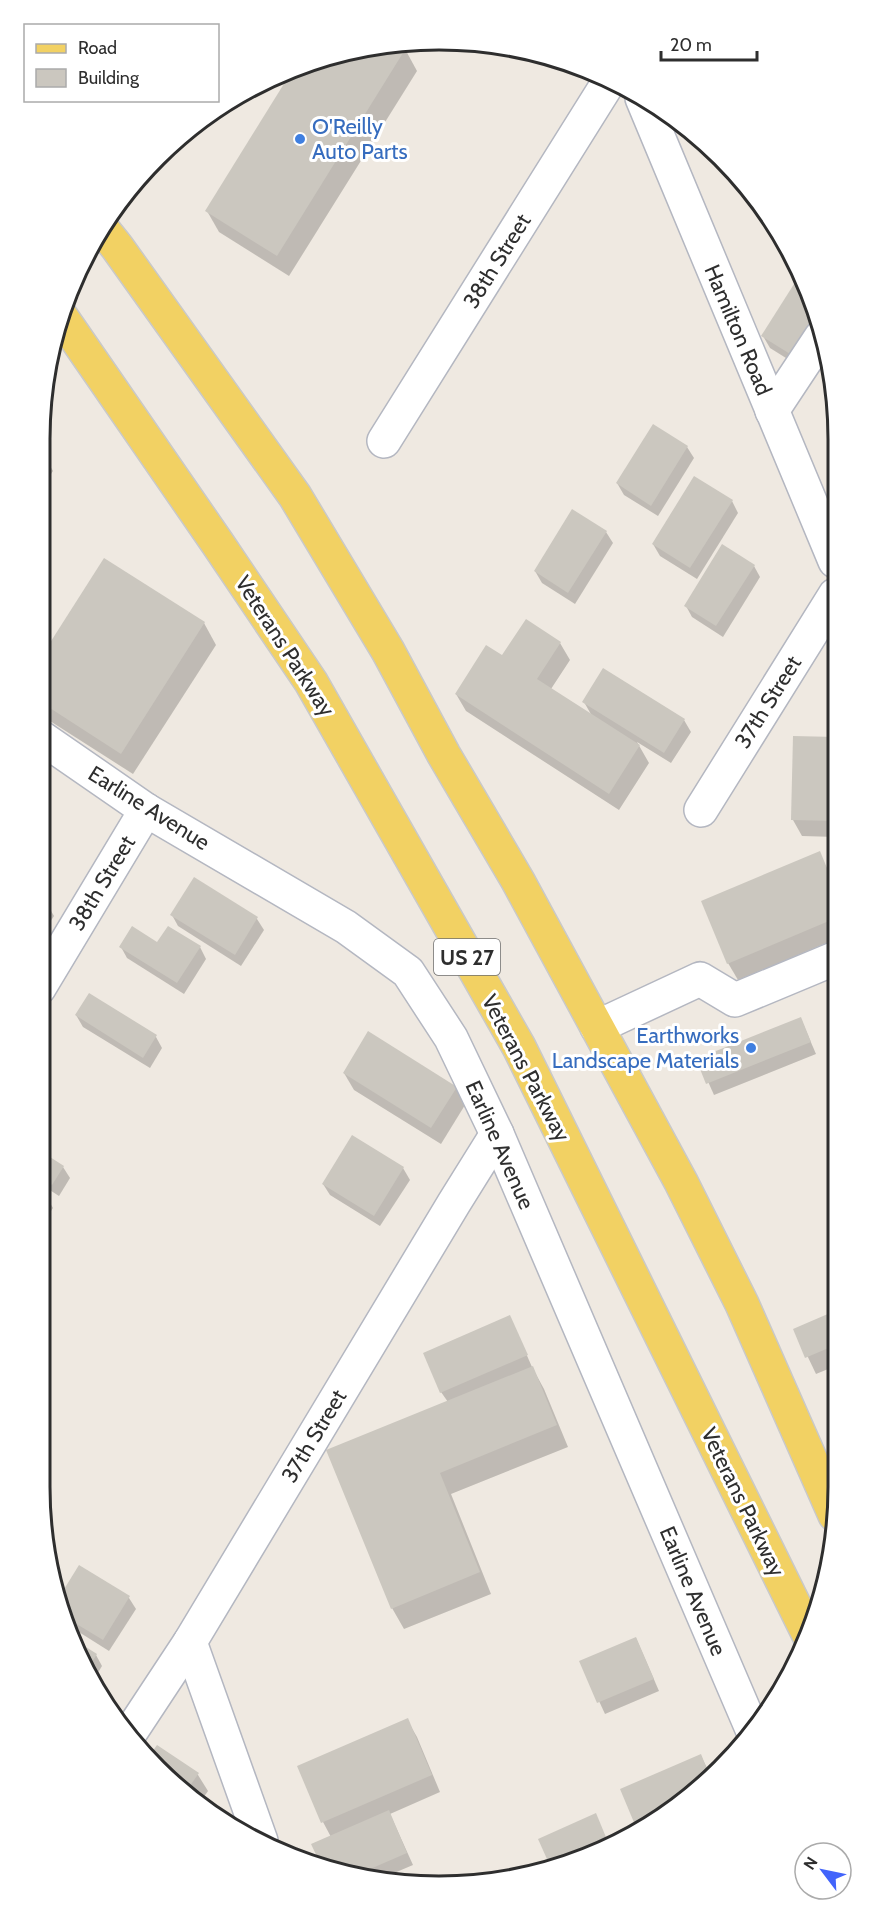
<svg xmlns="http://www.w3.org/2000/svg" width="877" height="1925" font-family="Cabin,sans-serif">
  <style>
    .shadow { fill: #0003 }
    .building { fill: #cbc7bf }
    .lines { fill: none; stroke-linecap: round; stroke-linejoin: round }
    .minor-casing { stroke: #b4b7c1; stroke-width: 36 }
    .major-casing { stroke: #c9c9c9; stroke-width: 36 }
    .minor { stroke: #fff; stroke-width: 33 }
    .major { stroke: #f2d163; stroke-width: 33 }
    .shop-dot { fill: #3f7fe0; stroke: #fff; stroke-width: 2 }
    .labels { text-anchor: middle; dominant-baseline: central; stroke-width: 6; stroke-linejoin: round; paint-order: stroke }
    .shield { fill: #fff; stroke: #6d6d6d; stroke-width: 1.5 }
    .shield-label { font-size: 21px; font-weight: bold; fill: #2e2e2e }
    .shop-label { font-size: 22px; fill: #366cbe; stroke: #fff; text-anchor: start }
    .street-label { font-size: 22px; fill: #2e2e2e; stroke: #fff }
    .rim { fill: none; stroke: #2e2e2e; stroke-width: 3 }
  </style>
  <rect width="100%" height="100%" fill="#efe9e1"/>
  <!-- shadow -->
  <g class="shadow">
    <polygon points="395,43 405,49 417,71 289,276 219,232 207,211 298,66 360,47"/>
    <polygon points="801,275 807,285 825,350 810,373 770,348 763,336"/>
    <polygon points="653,426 687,447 694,458 658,516 624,495 617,483"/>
    <polygon points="39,451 43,454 53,471 39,492"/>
    <polygon points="732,501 738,513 697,579 660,556 653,544"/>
    <polygon points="606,532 613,543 575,604 542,583 535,571"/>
    <polygon points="754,566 760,577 723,637 692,617 686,606"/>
    <polygon points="204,623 216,645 133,774 39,714 39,663"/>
    <polygon points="560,643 570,660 551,689 592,716 584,702 684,720 691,732 671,763 637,742 649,763 619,810 466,711 456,694 502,657"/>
    <polygon points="836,738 836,837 802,836 793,820"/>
    <polygon points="819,853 836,887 836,939 738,980 728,963"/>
    <polygon points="194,879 257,919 264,930 241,966 178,926 172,915"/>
    <polygon points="39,899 47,904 54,916 41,936 39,935"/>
    <polygon points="158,944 200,947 206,959 184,994 127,958 121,947"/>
    <polygon points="76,1015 156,1037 162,1048 150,1068 83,1027"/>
    <polygon points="801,1019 816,1054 714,1095 698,1059"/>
    <polygon points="344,1073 456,1088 465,1105 441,1144 354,1090"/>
    <polygon points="39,1152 63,1167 70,1178 59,1196 39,1183"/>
    <polygon points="403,1168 410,1180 380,1226 330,1195 323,1184"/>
    <polygon points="39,1192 46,1196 53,1208 39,1229"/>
    <polygon points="837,1312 838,1365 816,1374 795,1330"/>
    <polygon points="510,1317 532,1367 544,1389 568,1447 451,1494 491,1594 404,1629 392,1608 448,1402 441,1392"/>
    <polygon points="80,1567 129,1598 136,1609 109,1651 63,1622 60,1615 58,1601"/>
    <polygon points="636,1638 659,1691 605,1714 581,1662"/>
    <polygon points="71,1640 96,1655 102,1666 91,1684"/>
    <polygon points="407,1720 417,1737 440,1792 390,1814 413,1865 380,1879 361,1878 322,1864 313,1844 331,1837 323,1822 299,1767"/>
    <polygon points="158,1747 198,1775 208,1791 201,1801 149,1759"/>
    <polygon points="701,1756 710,1774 640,1831 622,1790"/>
    <polygon points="609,1843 610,1845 567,1865 554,1868"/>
  </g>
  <!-- building -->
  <g class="building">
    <polygon points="398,43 406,48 277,256 205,211 295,66 360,47"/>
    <polygon points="801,273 807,285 821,335 803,362 761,336"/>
    <polygon points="653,424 688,446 651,506 616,483"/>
    <polygon points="694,476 733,500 690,568 652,544"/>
    <polygon points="572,509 607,531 568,593 534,571"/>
    <polygon points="722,544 755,565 716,626 684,606"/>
    <polygon points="104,558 205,622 121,754 39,701 39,660"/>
    <polygon points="526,619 561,642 537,679 640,745 609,794 455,694 486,645 502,655"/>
    <polygon points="603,668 685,719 664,753 582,702"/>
    <polygon points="793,736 836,737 836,821 791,820"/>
    <polygon points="820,851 836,890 836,918 727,964 701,901"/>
    <polygon points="194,877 258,917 235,955 170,915"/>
    <polygon points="39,897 48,903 39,918"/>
    <polygon points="132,926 157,942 168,926 201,946 177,983 119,947"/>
    <polygon points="89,993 157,1035 143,1058 75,1015"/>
    <polygon points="801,1017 811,1042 706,1084 696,1059"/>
    <polygon points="368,1031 457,1087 431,1128 343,1073"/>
    <polygon points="352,1135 404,1167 374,1216 322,1184"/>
    <polygon points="39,1150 64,1166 52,1185 39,1177"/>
    <polygon points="39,1190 47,1195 39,1208"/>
    <polygon points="837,1237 837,1255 831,1240"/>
    <polygon points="837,1310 838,1344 805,1358 793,1329"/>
    <polygon points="510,1315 528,1355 440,1393 423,1353"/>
    <polygon points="533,1366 557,1425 440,1473 480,1572 391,1609 326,1450"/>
    <polygon points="79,1565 130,1596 103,1640 60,1614 58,1599"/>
    <polygon points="70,1637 97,1654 86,1672"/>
    <polygon points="636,1637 654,1679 597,1703 579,1661"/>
    <polygon points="408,1718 432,1775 321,1823 297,1766"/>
    <polygon points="157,1745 199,1773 187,1790 148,1758"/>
    <polygon points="701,1754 709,1774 638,1832 620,1789"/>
    <polygon points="389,1810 407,1853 354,1876 320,1863 311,1844"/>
    <polygon points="596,1813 608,1842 551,1868 538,1839"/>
  </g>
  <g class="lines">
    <!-- minor casing -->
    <g class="minor-casing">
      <g id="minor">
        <polyline points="642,98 835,561"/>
        <polyline points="772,411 821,337"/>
        <polyline points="384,441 610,80"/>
        <polyline points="39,736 146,810 346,927 408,972 451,1038 497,1134 752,1729"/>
        <polyline points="701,810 835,595"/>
        <polyline points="39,988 146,810"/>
        <polyline points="597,1027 700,979 735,1000 836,958"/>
        <polyline points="190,1642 261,1841"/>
        <polyline points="128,1736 190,1642 454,1203 497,1134"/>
      </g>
    </g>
    <!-- major casing -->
    <g class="major-casing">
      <g id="major">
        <polyline points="101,227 117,247 295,496 388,651 444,755 518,881 681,1182 742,1304 835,1515"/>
        <polyline points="60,315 218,544 311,682 519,1047 809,1635"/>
      </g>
    </g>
    <!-- minor -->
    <use href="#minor" class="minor"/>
    <!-- major -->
    <use href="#major" class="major"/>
  </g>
  <!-- markers -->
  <g class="shop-dot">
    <circle cx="300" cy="139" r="6"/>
    <circle cx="751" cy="1048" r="6"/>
  </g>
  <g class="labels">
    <!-- shield labels -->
    <rect class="shield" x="434" y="939" width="66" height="36" rx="4.5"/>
    <g class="shield-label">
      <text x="467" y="957">US 27</text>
    </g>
    <!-- shop labels -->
    <g class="shop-label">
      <text x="312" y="126">O'Reilly<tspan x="312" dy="25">Auto Parts</tspan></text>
      <text x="739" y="1035" text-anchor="end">Earthworks<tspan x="739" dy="25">Landscape Materials</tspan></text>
    </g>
    <!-- street labels -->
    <g class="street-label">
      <text transform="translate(497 261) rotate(-58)">38th Street</text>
      <text transform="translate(738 330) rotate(67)">Hamilton Road</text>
      <text transform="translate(285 646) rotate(57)">Veterans Parkway</text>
      <text transform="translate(768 702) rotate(-58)">37th Street</text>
      <text transform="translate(149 808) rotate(32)">Earline Avenue</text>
      <text transform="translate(102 883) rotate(-59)">38th Street</text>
      <text transform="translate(526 1068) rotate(62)">Veterans Parkway</text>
      <text transform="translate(500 1145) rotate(66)">Earline Avenue</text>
      <text transform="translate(314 1436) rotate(-59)">37th Street</text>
      <text transform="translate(743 1502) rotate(64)">Veterans Parkway</text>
      <text transform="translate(693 1591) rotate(67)">Earline Avenue</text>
    </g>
  </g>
  <!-- crop -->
  <path d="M0 0H877V1925H0ZM439 50H439A389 389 0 0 1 828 439V1487A389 389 0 0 1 439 1876H439A389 389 0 0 1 50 1487V439A389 389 0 0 1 439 50Z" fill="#fff" fill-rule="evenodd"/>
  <path class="rim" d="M439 50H439A389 389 0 0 1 828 439V1487A389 389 0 0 1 439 1876H439A389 389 0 0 1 50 1487V439A389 389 0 0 1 439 50Z"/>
  <!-- legend -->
  <rect x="24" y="24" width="195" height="78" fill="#ffffff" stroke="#ababab" stroke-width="1.5"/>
  <rect x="36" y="44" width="30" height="9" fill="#f2d163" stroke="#ababab" stroke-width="1.5"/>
  <text x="78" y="54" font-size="18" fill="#2e2e2e">Road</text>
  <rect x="36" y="69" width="30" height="18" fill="#cbc7bf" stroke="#ababab" stroke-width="1.5"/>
  <text x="78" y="84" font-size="18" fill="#2e2e2e">Building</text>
  <!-- north arrow -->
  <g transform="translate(823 1871) rotate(302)"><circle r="28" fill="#ffffff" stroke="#ababab" stroke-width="1.5"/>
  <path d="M0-4.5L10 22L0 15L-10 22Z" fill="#4264fb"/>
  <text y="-9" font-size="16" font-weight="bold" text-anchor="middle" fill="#2e2e2e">N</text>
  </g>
  <!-- scale -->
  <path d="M661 51v9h96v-9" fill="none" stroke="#2e2e2e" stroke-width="3"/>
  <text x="670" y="51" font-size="18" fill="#2e2e2e" stroke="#ffffff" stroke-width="4.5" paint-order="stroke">20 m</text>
</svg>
